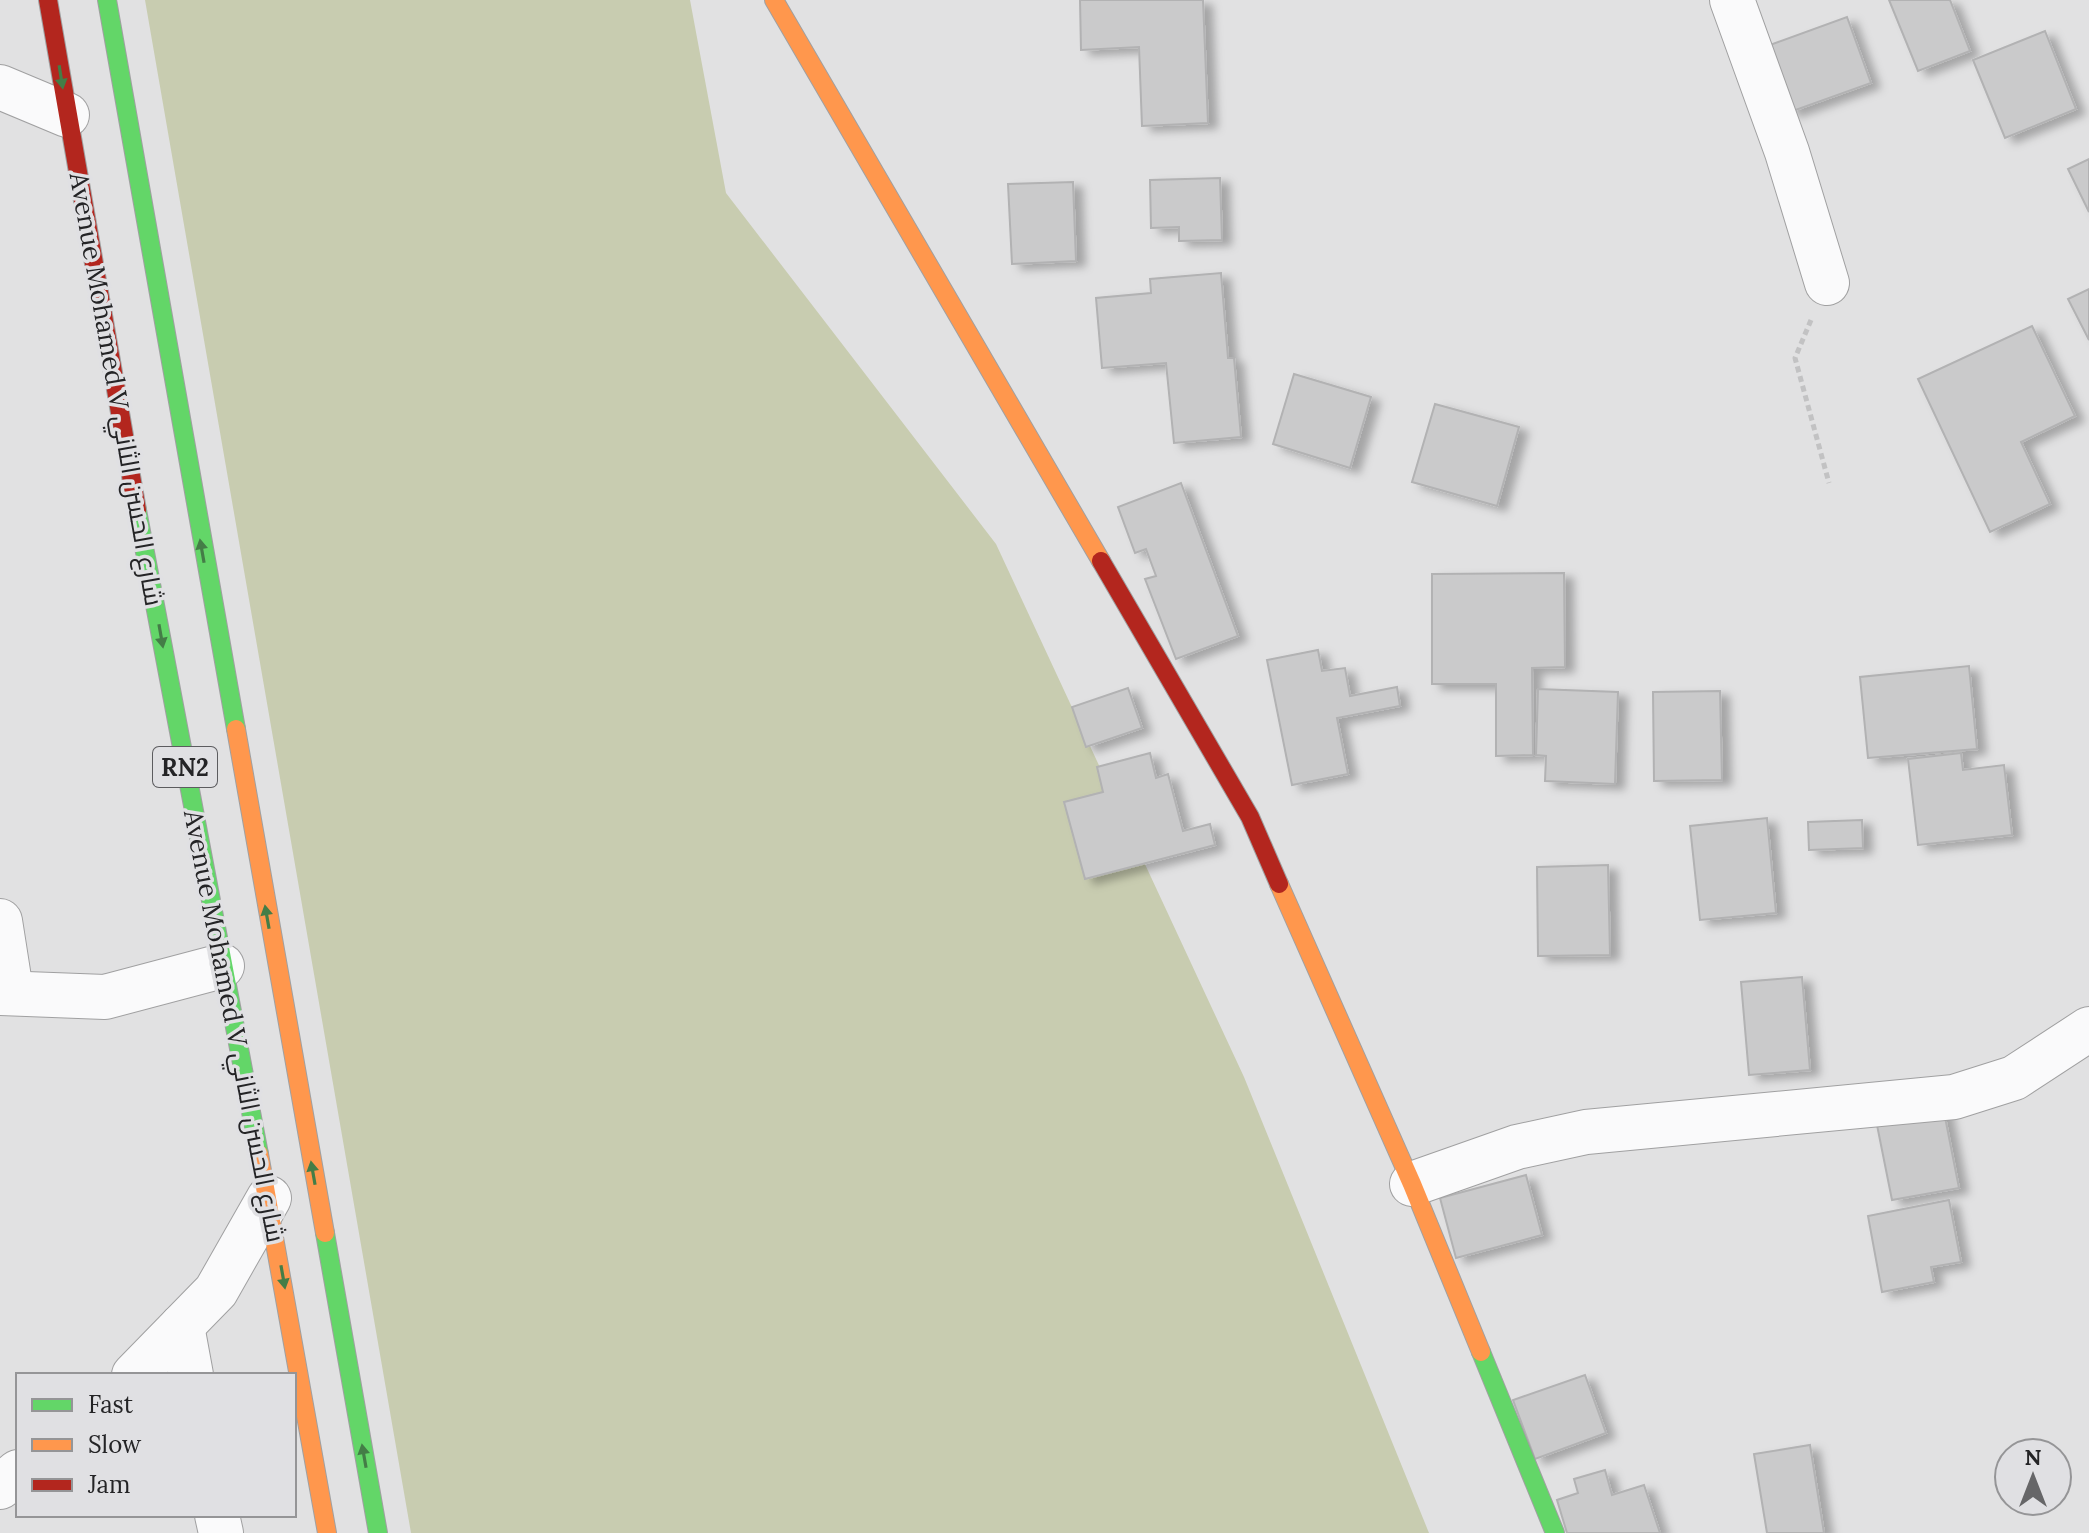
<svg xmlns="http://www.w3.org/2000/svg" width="2089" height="1533" font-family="Lora,Cairo,serif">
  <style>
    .green { fill: #c8ccb0 }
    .building { fill: #cacacb; stroke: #b2b2b3; stroke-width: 2; filter: url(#shadow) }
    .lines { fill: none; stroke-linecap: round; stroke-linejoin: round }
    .street-casing { stroke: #a0a0a1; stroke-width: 46 }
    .fast-casing { stroke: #a0a0a1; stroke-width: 20 }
    .slow-casing { stroke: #a0a0a1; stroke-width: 20 }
    .jam-casing { stroke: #a0a0a1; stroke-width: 20 }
    .path { stroke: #c2c2c3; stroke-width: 5; stroke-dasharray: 6 4; stroke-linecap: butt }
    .street { stroke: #fafafb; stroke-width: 44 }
    .fast { stroke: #63d668; stroke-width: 18 }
    .slow { stroke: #ff974d; stroke-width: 18 }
    .jam { stroke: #b3261e; stroke-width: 18 }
    .oneway { fill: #447d47 }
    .labels { text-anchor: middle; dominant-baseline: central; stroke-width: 7; stroke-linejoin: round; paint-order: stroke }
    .shield { fill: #e0e0e3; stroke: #5c5c5f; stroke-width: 2 }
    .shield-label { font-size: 24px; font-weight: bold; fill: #242426 }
    .street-label { font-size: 26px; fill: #242426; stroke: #e0e0e3 }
  </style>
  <defs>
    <filter id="shadow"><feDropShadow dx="9" dy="5" stdDeviation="4" flood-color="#0004"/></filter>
  </defs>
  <rect width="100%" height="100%" fill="#e1e1e2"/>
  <!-- green -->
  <polygon class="green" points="145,0 690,0 726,193 996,544 1244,1077 1429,1533 411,1533"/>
  <!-- building -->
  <g class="building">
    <polygon points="1080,0 1203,0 1208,123 1142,126 1139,47 1081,50"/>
    <polygon points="1889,0 1950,0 1970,51 1918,71"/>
    <polygon points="1847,17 1871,83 1790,112 1767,46"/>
    <polygon points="2045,31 2076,109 2005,138 1973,60"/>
    <polygon points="2089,159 2089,212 2068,169"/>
    <polygon points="1220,178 1222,240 1179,241 1179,227 1151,228 1150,180"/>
    <polygon points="1073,182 1076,261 1012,264 1008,184"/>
    <polygon points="1221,273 1228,358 1234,358 1241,437 1174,443 1166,363 1102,368 1096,298 1151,293 1150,279"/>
    <polygon points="2089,289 2089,340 2068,299"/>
    <polygon points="2032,326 2075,416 2021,442 2050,504 1990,532 1918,379"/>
    <polygon points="1294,374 1371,397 1350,468 1273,444"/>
    <polygon points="1435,404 1519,427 1497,506 1412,482"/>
    <polygon points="1181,483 1238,636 1176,659 1145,579 1156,576 1146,549 1135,553 1118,507"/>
    <polygon points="1564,573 1565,667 1532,668 1533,755 1496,756 1496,684 1432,684 1432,574"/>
    <polygon points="1318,650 1322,671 1345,668 1350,696 1397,687 1400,706 1337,718 1348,774 1292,785 1267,660"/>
    <polygon points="1969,666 1977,749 1868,758 1860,677"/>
    <polygon points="1128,688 1142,728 1086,747 1072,707"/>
    <polygon points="1538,689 1618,692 1615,784 1545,781 1546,756 1536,755"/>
    <polygon points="1720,691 1722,780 1654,781 1653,692"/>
    <polygon points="1150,753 1156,778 1168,774 1183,831 1210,824 1215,845 1085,879 1064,802 1103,792 1097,767"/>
    <polygon points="1961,753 1963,770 2004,765 2012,835 1918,845 1908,759"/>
    <polygon points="1767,818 1776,913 1700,920 1690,826"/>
    <polygon points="1862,820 1863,848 1809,850 1808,822"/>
    <polygon points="1608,865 1610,955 1538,956 1537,867"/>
    <polygon points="1802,977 1810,1070 1749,1075 1741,982"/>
    <polygon points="1943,1107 1959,1188 1892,1200 1876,1120"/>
    <polygon points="1526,1175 1542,1235 1456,1258 1440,1198"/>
    <polygon points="1949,1200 1961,1262 1931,1267 1934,1282 1882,1292 1868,1216"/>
    <polygon points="1585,1375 1606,1433 1535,1459 1513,1400"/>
    <polygon points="1810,1445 1824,1533 1767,1533 1754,1454"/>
    <polygon points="1605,1470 1612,1495 1644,1485 1660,1533 1567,1533 1557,1500 1578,1493 1574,1479"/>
  </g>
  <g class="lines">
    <!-- street casing -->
    <g class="street-casing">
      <g id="street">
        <polyline points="1732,0 1787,152 1827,283"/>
        <polyline points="0,87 67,115"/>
        <polyline points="0,921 11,991"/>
        <polyline points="0,993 105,997 222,966"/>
        <polyline points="1412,1184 1517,1147 1586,1132 1954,1097 2014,1078 2089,1029"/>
        <polyline points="182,1326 191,1375"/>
        <polyline points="134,1375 216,1291 269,1198"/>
        <polyline points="0,1487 18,1472"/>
        <polyline points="217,1515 221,1533"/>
      </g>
    </g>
    <!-- fast casing -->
    <g class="fast-casing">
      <g id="fast">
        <polyline points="107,0 236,729"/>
        <polyline points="137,510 259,1154"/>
        <polyline points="325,1233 378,1533"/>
        <polyline points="1481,1352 1555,1533"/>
      </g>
    </g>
    <!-- slow casing -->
    <g class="slow-casing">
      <g id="slow">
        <polyline points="774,0 1101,561"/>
        <polyline points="236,729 325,1233"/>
        <polyline points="1279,884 1412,1184 1481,1352"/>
        <polyline points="259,1154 327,1533"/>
      </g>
    </g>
    <!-- jam casing -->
    <g class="jam-casing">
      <g id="jam">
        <polyline points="48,0 137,510"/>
        <polyline points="1101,561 1250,817 1279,884"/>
      </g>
    </g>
    <!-- path -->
    <polyline class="path" points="1811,320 1795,358 1829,483"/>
    <!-- street -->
    <use href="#street" class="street"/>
    <!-- fast -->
    <use href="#fast" class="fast"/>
    <!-- slow -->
    <use href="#slow" class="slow"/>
    <!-- jam -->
    <use href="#jam" class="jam"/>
  </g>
  <!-- one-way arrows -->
  <defs><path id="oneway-solid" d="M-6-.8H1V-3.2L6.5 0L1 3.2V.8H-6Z" transform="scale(2)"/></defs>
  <g class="oneway">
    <use href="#oneway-solid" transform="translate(61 77) rotate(81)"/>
    <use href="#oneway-solid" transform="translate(202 551) rotate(-100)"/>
    <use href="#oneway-solid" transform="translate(161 636) rotate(80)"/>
    <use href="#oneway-solid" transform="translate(267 917) rotate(-100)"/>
    <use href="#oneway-solid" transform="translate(313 1173) rotate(-100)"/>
    <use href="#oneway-solid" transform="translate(283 1277) rotate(80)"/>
    <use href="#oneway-solid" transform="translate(364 1456) rotate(-100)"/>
  </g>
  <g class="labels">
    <!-- shield labels -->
    <rect class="shield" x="153" y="747" width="64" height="40" rx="6"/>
    <g class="shield-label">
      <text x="185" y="767">RN2</text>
    </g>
    <!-- street labels -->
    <g class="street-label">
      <text transform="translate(117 389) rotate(80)">Avenue Mohamed V شارع الحسن الثاني</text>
      <text transform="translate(235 1026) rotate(79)">Avenue Mohamed V شارع الحسن الثاني</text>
    </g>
  </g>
  <!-- legend -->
  <rect x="16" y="1373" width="280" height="144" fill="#e0e0e3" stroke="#959597" stroke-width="2"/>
  <rect x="32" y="1399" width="40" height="12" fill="#63d668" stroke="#959597" stroke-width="2"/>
  <text x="88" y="1413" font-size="24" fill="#242426">Fast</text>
  <rect x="32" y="1439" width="40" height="12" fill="#ff974d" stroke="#959597" stroke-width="2"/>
  <text x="88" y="1453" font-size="24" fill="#242426">Slow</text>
  <rect x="32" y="1479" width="40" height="12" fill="#b3261e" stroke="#959597" stroke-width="2"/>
  <text x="88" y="1493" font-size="24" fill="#242426">Jam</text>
  <!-- north arrow -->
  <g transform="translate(2033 1477)"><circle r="38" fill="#e0e0e3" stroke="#959597" stroke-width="2"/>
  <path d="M0-6L14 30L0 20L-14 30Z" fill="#666668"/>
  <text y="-12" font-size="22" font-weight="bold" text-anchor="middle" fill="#242426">N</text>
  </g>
</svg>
